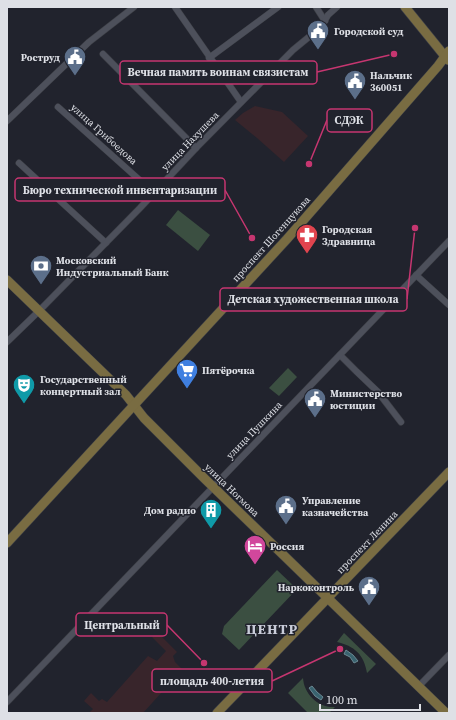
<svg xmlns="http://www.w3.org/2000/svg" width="456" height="720" font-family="'Source Serif 4',serif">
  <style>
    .industrial { fill: #38252b }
    .green { fill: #3b4f41 }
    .water { fill: #39636f; stroke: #6a8893 }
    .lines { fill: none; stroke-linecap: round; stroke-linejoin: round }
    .street-casing { stroke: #3e4047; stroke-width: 7 }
    .secondary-casing { stroke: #3e4047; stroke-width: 10 }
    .street { stroke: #4d505b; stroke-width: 6 }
    .secondary { stroke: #796c42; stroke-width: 9 }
    .labels { text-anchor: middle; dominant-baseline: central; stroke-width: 3; stroke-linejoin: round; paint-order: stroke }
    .poi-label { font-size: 10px; font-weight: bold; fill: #dee0e6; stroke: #21232d; text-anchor: start }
    .street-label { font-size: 10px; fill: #dee0e6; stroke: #21232d }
    .district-label { font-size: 14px; font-weight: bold; letter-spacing: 1px; fill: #c9ccd9; stroke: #21232d }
    .leader { fill: none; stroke: #c63670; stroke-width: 1.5 }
    .callout-dot { fill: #c63670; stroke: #21232d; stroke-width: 1.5 }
    .callout { fill: #21232d; stroke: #c63670; stroke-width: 1.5 }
    .callout-label { font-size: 11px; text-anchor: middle; font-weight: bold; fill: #dee0e6 }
  </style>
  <rect width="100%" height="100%" fill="#21232d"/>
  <!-- industrial -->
  <g class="industrial">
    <polygon points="255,106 282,112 308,136 284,162 257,138 235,120 243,113"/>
    <polygon points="157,632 177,652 173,656 175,662 184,671 171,682 143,713 89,713 93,709 84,701 91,693 99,701 102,699 107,702 148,656 157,661 166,651 152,637"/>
  </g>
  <!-- green -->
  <g class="green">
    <polygon points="178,210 210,235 198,251 166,225"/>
    <polygon points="288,368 297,377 279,396 269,388"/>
    <polygon points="277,570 297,589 239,650 222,634 224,626"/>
    <path d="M 344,633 L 376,664 L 367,673 C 364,654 354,646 337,642 Z"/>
    <path d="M 303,678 C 304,694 318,708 335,707 L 329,713 L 308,713 L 288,693 Z"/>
  </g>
  <!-- water -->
  <g class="water">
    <polygon points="346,650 353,655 358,661 354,663 350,657 344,654"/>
    <polygon points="312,686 317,692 323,697 321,700 315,696 309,688"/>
  </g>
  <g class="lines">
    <!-- street casing -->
    <g class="street-casing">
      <g id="street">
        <polyline points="175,7 241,102"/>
        <polyline points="316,7 325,21"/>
        <polyline points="103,54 196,148"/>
        <polyline points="209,58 278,7"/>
        <polyline points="58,107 154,193"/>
        <polyline points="7,121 89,42 134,7"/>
        <polyline points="19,163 106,243"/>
        <polyline points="416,275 449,305"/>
        <polyline points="7,342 39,311 140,208 196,148 293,50 321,27 328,15 337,7"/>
        <polyline points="340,355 356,371 378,392 401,422"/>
        <polyline points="418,687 449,655"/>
        <polyline points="7,702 449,241"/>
      </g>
    </g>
    <!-- secondary casing -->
    <g class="secondary-casing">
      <g id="secondary">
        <polyline points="405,7 448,60"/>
        <polyline points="7,280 126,395 144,418 205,479 446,713"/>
        <polyline points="7,543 287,239 438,66 449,51"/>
        <polyline points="217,713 449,472"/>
      </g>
    </g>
    <!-- street -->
    <use href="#street" class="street"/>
    <!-- secondary -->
    <use href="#secondary" class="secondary"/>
  </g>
  <!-- icons -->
  <defs>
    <g id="civic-pin" transform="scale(1.15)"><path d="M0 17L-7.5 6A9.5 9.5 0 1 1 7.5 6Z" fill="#5c6f8a" stroke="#21232d"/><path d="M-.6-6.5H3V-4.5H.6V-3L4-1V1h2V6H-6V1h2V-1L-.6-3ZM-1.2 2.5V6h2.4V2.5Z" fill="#fff"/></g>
    <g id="pharmacy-pin" transform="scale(1.15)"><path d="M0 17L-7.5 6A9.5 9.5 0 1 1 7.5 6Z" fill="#e0444e" stroke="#21232d"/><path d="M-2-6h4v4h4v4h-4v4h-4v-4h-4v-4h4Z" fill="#fff"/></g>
    <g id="bank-pin" transform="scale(1.15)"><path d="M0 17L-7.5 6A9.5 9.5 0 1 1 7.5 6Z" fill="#5c6f8a" stroke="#21232d"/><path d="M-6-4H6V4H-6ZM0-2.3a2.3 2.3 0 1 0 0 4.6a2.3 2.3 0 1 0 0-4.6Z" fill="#fff"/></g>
    <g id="supermarket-pin" transform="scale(1.15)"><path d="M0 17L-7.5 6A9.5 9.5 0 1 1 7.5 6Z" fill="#3f7fe0" stroke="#21232d"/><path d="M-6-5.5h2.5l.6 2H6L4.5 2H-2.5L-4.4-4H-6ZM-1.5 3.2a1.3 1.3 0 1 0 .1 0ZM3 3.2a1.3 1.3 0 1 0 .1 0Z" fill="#fff"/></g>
    <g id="theatre-pin" transform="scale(1.15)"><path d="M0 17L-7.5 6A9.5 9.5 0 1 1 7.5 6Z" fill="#0f9aa8" stroke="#21232d"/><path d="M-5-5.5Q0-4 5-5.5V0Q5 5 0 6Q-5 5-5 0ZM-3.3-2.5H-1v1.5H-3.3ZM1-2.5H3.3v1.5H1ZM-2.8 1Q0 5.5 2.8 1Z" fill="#fff"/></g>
    <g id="building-pin" transform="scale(1.15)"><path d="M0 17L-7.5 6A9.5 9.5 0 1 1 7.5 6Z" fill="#0f9aa8" stroke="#21232d"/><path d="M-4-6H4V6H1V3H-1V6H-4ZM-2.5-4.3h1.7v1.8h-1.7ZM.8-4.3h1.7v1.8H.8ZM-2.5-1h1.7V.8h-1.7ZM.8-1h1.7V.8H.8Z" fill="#fff"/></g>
    <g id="hotel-pin" transform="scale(1.15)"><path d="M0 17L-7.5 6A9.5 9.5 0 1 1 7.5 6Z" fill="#d1479c" stroke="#21232d"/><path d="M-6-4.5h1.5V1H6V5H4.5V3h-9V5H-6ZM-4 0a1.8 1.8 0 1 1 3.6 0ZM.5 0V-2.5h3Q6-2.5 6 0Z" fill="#fff"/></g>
  </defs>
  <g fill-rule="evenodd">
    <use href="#civic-pin" x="318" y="31"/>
    <use href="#civic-pin" x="75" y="57"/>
    <use href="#civic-pin" x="355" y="81"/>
    <use href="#pharmacy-pin" x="307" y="235"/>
    <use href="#bank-pin" x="41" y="266"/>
    <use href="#supermarket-pin" x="187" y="370"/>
    <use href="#theatre-pin" x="24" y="385"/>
    <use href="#civic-pin" x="315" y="399"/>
    <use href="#civic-pin" x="286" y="506"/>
    <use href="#building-pin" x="211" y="510"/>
    <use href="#hotel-pin" x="255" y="546"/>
    <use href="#civic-pin" x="369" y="587"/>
  </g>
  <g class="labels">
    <!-- poi labels -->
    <g class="poi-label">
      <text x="334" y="31">Городской суд</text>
      <text x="60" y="57" text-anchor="end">Роструд</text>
      <text x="370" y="75">Нальчик<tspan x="370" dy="12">360051</tspan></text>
      <text x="322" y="229">Городская<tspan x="322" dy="12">Здравница</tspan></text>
      <text x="56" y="260">Московский<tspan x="56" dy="12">Индустриальный Банк</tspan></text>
      <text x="202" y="370">Пятёрочка</text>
      <text x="40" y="379">Государственный<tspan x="40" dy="12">концертный зал</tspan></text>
      <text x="330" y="393">Министерство<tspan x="330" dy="12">юстиции</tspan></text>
      <text x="302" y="500">Управление<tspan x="302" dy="12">казначейства</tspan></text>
      <text x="196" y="510" text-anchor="end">Дом радио</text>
      <text x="270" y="546">Россия</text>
      <text x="354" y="587" text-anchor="end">Наркоконтроль</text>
    </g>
    <!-- street labels -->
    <g class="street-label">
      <text transform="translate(104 134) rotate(42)">улица Грибоедова</text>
      <text transform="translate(190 141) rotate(-46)">улица Нахушева</text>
      <text transform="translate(271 239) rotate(-48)">проспект Шогенцукова</text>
      <text transform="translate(254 430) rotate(-46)">улица Пушкина</text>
      <text transform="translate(232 490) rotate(44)">улица Ногмова</text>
      <text transform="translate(367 542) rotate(-46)">проспект Ленина</text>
    </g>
    <!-- district labels -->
    <g class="district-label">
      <text x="272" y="629">ЦЕНТР</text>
    </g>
  </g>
  <!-- callouts -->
  <path class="leader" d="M394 54L317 72M309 164L327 120M252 238L225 190M415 228L407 299M204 663L167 625M340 649L272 681"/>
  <g class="callout-dot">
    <circle cx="394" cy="54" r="4"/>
    <circle cx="309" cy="164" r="4"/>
    <circle cx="252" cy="238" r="4"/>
    <circle cx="415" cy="228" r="4"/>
    <circle cx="204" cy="663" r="4"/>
    <circle cx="340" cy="649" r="4"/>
  </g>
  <g class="callout">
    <rect x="120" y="61" width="197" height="23" rx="4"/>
    <rect x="327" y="109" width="45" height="23" rx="4"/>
    <rect x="15" y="178" width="210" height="23" rx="4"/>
    <rect x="220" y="288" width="187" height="23" rx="4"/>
    <rect x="76" y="613" width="91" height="23" rx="4"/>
    <rect x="152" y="669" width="120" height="23" rx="4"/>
  </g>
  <g class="callout-label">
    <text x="218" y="76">Вечная память воинам связистам</text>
    <text x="349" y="124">СДЭК</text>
    <text x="120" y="194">Бюро технической инвентаризации</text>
    <text x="313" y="303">Детская художественная школа</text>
    <text x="122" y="629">Центральный</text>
    <text x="212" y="685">площадь 400-летия</text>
  </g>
  <!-- border -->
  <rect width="456" height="720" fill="none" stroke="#dee0e6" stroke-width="16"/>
  <!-- scale -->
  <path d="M320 704v6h100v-6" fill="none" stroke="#dee0e6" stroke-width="2"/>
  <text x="326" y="704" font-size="12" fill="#dee0e6" stroke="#21232d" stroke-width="3" paint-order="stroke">100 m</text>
</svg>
